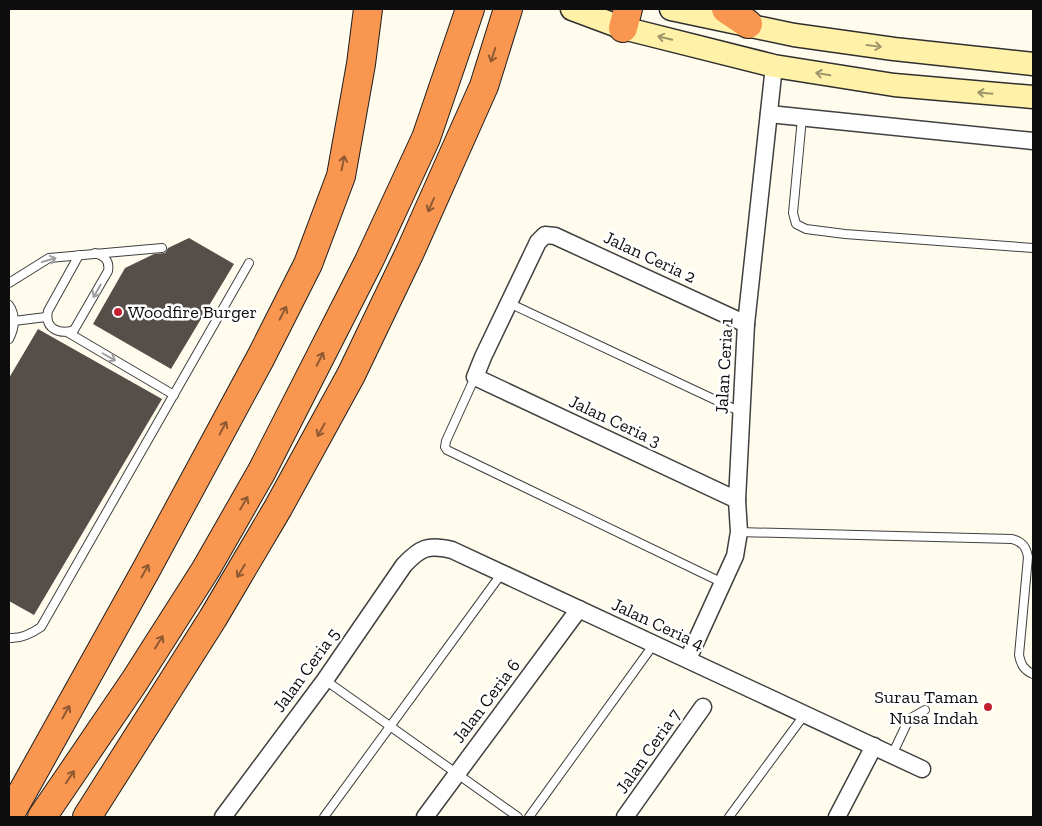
<svg xmlns="http://www.w3.org/2000/svg" width="1042" height="826" font-family="'Zilla Slab',serif">
  <style>
    .building { fill: #564e49 }
    .lines { fill: none; stroke-linecap: round; stroke-linejoin: round }
    .service-casing { stroke: #404040; stroke-width: 10 }
    .minor-casing { stroke: #404040; stroke-width: 19 }
    .secondary-casing { stroke: #2f2f2f; stroke-width: 25 }
    .motorway-casing { stroke: #1e1e1e; stroke-width: 30 }
    .service { stroke: #fff; stroke-width: 8 }
    .minor { stroke: #fff; stroke-width: 16 }
    .secondary { stroke: #fff2a8; stroke-width: 22 }
    .motorway { stroke: #f99751; stroke-width: 28 }
    .oneway { stroke: #9e966a }
    .oneway2 { stroke: #8f5932 }
    .oneway3 { stroke: #9e9e9e }
    .poi-dot { fill: #c2202f; stroke: #fff; stroke-width: 2 }
    .labels { text-anchor: middle; dominant-baseline: central; stroke-width: 5; stroke-linejoin: round; paint-order: stroke }
    .street-label { font-size: 18px; fill: #0d0d0d; stroke: #fff }
    .poi-label { font-size: 18px; fill: #0d0d0d; stroke: #fff; text-anchor: start }
  </style>
  <rect width="100%" height="100%" fill="#fffbed"/>
  <!-- building -->
  <g class="building">
    <polygon points="189,238 234,264 171,369 93,324 125,268 154,254 165,253 168,248"/>
    <polygon points="38,329 162,399 34,615 9,601 9,378"/>
  </g>
  <g class="lines">
    <!-- service casing -->
    <g class="service-casing">
      <g id="service">
        <polyline points="802,118 793,213 796,224 806,229 845,234 1033,248"/>
        <path d="M 79,255 L 48,311 C 44,329 60,335 74,330 L 108,271 C 110,260 104,256 95,253"/>
        <polyline points="9,283 49,258 162,248"/>
        <polyline points="509,303 741,412"/>
        <path d="M 9,305 C 16,315 15,328 9,339"/>
        <polyline points="14,321 46,317"/>
        <polyline points="67,332 174,395"/>
        <polyline points="475,377 446,441 445,447 447,450 723,583"/>
        <path d="M 739,532 L 1012,539 C 1022,542 1026,546 1028,557 L 1019,655 C 1021,665 1024,670 1033,674"/>
        <path d="M 9,638 C 21,639 31,634 41,627 L 249,263"/>
        <polyline points="325,680 518,817"/>
        <polyline points="892,755 909,719 925,710"/>
        <polyline points="324,817 502,573"/>
        <polyline points="529,817 654,644"/>
        <polyline points="729,817 805,714"/>
      </g>
    </g>
    <!-- minor casing -->
    <g class="minor-casing">
      <g id="minor">
        <polyline points="769,114 1033,141"/>
        <polyline points="737,500 475,377 483,357 538,242 545,235 555,236 746,324"/>
        <polyline points="688,659 735,556 739,532 737,500 746,324 774,66"/>
        <path d="M 223,817 L 325,680 L 404,565 C 420,548 428,544 452,550 L 922,769"/>
        <polyline points="425,817 579,609"/>
        <polyline points="625,817 703,707"/>
        <polyline points="837,817 874,746"/>
      </g>
    </g>
    <!-- secondary casing -->
    <g class="secondary-casing">
      <g id="secondary">
        <polyline points="572,9 623,28 774,66 894,85 1033,97"/>
        <polyline points="671,9 794,35 894,49 1033,64"/>
      </g>
    </g>
    <!-- motorway casing -->
    <g class="motorway-casing">
      <g id="motorway">
        <polyline points="726,9 748,24"/>
        <polyline points="623,28 628,9"/>
        <polyline points="9,816 146,570 261,357 308,264 341,176 361,64 368,9"/>
        <polyline points="42,817 134,682 206,569 262,471 369,261 426,138 470,9"/>
        <polyline points="87,817 213,618 278,508 351,375 410,252 484,86 508,9"/>
      </g>
    </g>
    <!-- service -->
    <use href="#service" class="service"/>
    <!-- minor -->
    <use href="#minor" class="minor"/>
    <!-- secondary -->
    <use href="#secondary" class="secondary"/>
    <!-- motorway -->
    <use href="#motorway" class="motorway"/>
  </g>
  <!-- one-way arrows -->
  <defs><path id="oneway-shaft" d="M-6 0H5M1.5-3L5.5 0L1.5 3" fill="none" stroke-width="1.6" stroke-linecap="round" stroke-linejoin="round" transform="scale(1.25)"/></defs>
  <g class="oneway">
    <use href="#oneway-shaft" transform="translate(665 38) rotate(-166)"/>
    <use href="#oneway-shaft" transform="translate(874 46) rotate(8)"/>
    <use href="#oneway-shaft" transform="translate(823 74) rotate(-171)"/>
    <use href="#oneway-shaft" transform="translate(985 93) rotate(-175)"/>
  </g>
  <g class="oneway2">
    <use href="#oneway-shaft" transform="translate(493 55) rotate(108)"/>
    <use href="#oneway-shaft" transform="translate(343 163) rotate(-79)"/>
    <use href="#oneway-shaft" transform="translate(431 205) rotate(114)"/>
    <use href="#oneway-shaft" transform="translate(283 313) rotate(-63)"/>
    <use href="#oneway-shaft" transform="translate(320 359) rotate(-63)"/>
    <use href="#oneway-shaft" transform="translate(223 428) rotate(-62)"/>
    <use href="#oneway-shaft" transform="translate(321 430) rotate(119)"/>
    <use href="#oneway-shaft" transform="translate(244 503) rotate(-60)"/>
    <use href="#oneway-shaft" transform="translate(145 571) rotate(-61)"/>
    <use href="#oneway-shaft" transform="translate(241 571) rotate(121)"/>
    <use href="#oneway-shaft" transform="translate(159 642) rotate(-58)"/>
    <use href="#oneway-shaft" transform="translate(66 712) rotate(-61)"/>
    <use href="#oneway-shaft" transform="translate(70 777) rotate(-56)"/>
  </g>
  <g class="oneway3">
    <use href="#oneway-shaft" transform="translate(49 260) rotate(-16)"/>
    <use href="#oneway-shaft" transform="translate(97 291) rotate(120)"/>
    <use href="#oneway-shaft" transform="translate(109 357) rotate(30)"/>
  </g>
  <!-- markers -->
  <g class="poi-dot">
    <circle cx="118" cy="312" r="5"/>
    <circle cx="988" cy="707" r="5"/>
  </g>
  <g class="labels">
    <!-- street labels -->
    <g class="street-label">
      <text transform="translate(650 257) rotate(25)">Jalan Ceria 2</text>
      <text transform="translate(724 366) rotate(-87)">Jalan Ceria 1</text>
      <text transform="translate(615 421) rotate(25)">Jalan Ceria 3</text>
      <text transform="translate(658 624) rotate(25)">Jalan Ceria 4</text>
      <text transform="translate(306 670) rotate(-54)">Jalan Ceria 5</text>
      <text transform="translate(486 701) rotate(-53)">Jalan Ceria 6</text>
      <text transform="translate(648 751) rotate(-55)">Jalan Ceria 7</text>
    </g>
    <!-- poi labels -->
    <g class="poi-label">
      <text x="128" y="312">Woodfire Burger</text>
      <text x="978" y="697" text-anchor="end">Surau Taman<tspan x="978" dy="21">Nusa Indah</tspan></text>
    </g>
  </g>
  <!-- border -->
  <rect width="1042" height="826" fill="none" stroke="#0d0d0d" stroke-width="20"/>
</svg>
